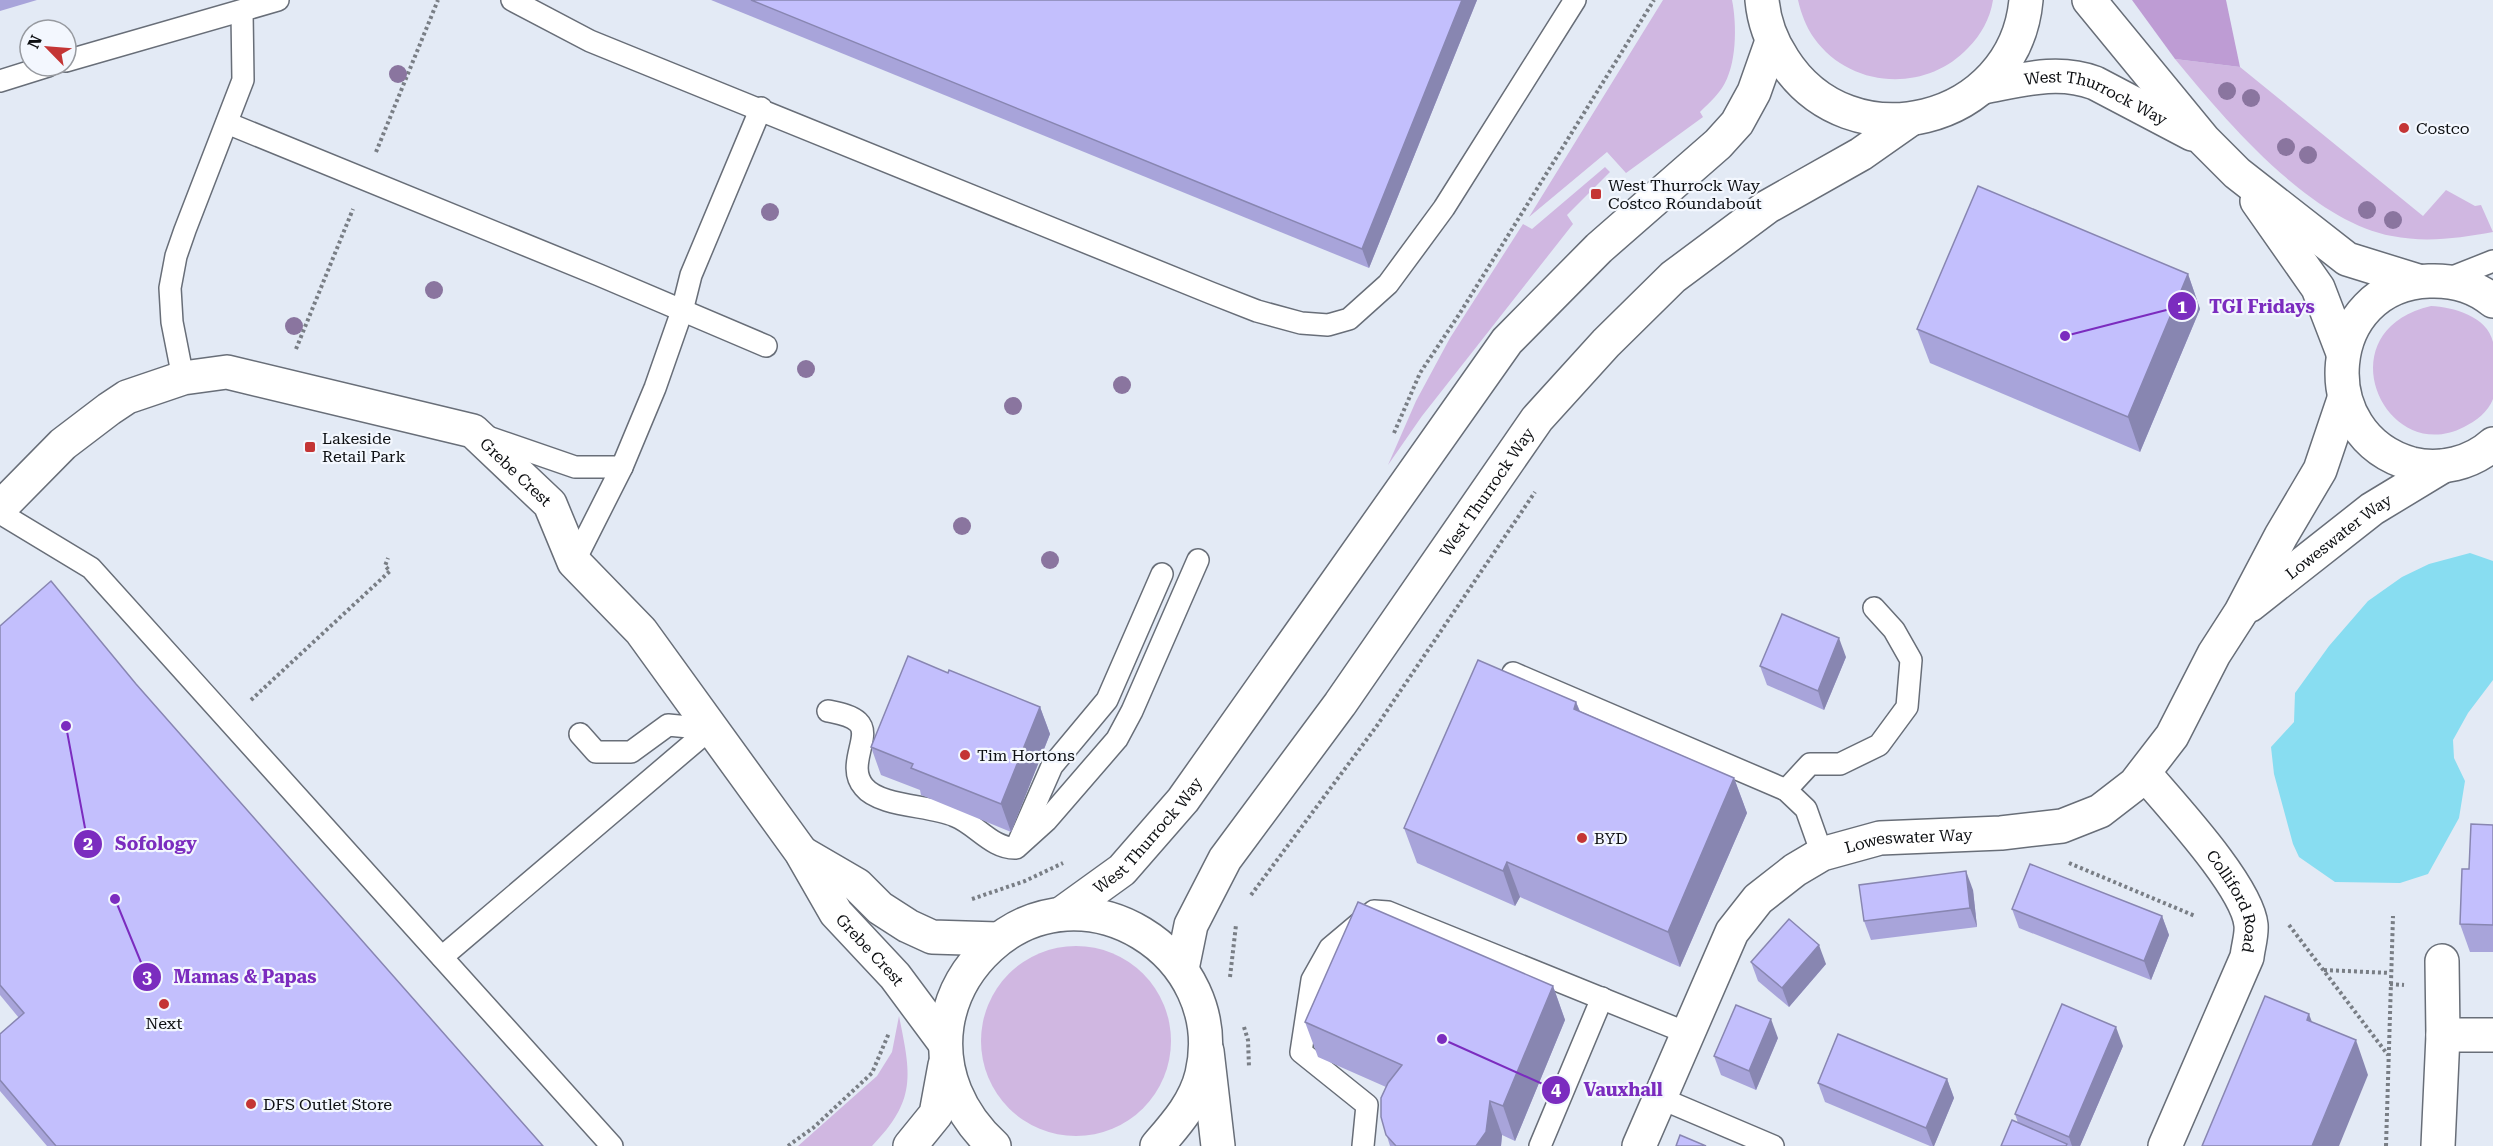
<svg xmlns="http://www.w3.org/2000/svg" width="2493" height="1146" font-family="'Roboto Serif',serif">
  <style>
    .green { fill: #d0b7e1 }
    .forest { fill: #be9cd4 }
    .water { fill: #88ddf1 }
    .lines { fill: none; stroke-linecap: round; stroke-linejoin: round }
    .service-casing { stroke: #686e78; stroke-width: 24 }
    .minor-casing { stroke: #686e78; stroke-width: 36 }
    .secondary-casing { stroke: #686e78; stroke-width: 36 }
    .path { stroke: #797e85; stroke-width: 4; stroke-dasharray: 3 3; stroke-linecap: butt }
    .service { stroke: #fff; stroke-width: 21 }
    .minor { stroke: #fff; stroke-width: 33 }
    .secondary { stroke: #fff; stroke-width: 33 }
    .tree { fill: #8a759f }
    .wall { fill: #a8a4da }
    .shaded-wall { fill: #8886b1 }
    .building { fill: #c3bffd; stroke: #8886b1; stroke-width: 1.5 }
    .poi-dot { fill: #c43535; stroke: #f3f7fe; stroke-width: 2 }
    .labels { text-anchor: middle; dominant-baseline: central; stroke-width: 4.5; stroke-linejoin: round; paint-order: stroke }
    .street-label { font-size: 16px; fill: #0d0f12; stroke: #f3f7fe }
    .poi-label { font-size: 16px; fill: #0d0f12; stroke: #f3f7fe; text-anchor: start }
    .leader { fill: none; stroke: #7b2cbf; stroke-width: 2 }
    .callout-dot { fill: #7b2cbf; stroke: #f3f7fe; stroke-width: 2 }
    .mark-label { font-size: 18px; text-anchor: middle; font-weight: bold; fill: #fff }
    .callout-label { font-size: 18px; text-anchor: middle; font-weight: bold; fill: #7b2cbf; stroke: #f3f7fe; stroke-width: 4.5; stroke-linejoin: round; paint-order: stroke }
  </style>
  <rect width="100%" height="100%" fill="#e3eaf5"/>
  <!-- green -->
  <g class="green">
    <path d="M 1663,0 L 1732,0 C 1737,25 1737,66 1722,88 C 1716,97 1707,105 1700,112 L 1703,117 L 1626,173 L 1607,152 L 1529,217 Z"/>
    <path d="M 1798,0 L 1993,0 C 1990,19 1981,35 1968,48 C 1926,93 1850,89 1814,38 C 1806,27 1801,13 1798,0 Z"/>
    <path d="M 2175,59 L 2240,67 L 2423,216 L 2446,190 L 2475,206 L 2481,205 L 2493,232 C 2460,238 2426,243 2392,236 C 2310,221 2226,121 2175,59 Z"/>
    <polygon points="1605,167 1610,172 1567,215 1573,224 1422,416 1388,465 1416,401 1450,338 1523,224 1532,229"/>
    <path d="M 2431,306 C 2453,307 2487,316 2493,342 C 2493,359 2493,381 2493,399 C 2488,412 2476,421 2464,427 C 2385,468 2323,331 2431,306 Z"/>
    <circle cx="1076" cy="1041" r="95"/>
    <path d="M 899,1016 C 911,1075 917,1100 872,1146 L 798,1146 L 877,1076 L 892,1052 Z"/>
  </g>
  <!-- forest -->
  <polygon class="forest" points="2132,0 2226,0 2240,67 2175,59"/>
  <!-- water -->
  <polygon class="water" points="2470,553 2493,561 2493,680 2468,713 2453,740 2454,758 2465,781 2459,818 2428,874 2400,883 2335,882 2299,857 2293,844 2274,774 2271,747 2294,722 2295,693 2329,646 2368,601 2402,577 2429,564"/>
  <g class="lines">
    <!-- service casing -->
    <g class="service-casing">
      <g id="service">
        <polyline points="512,0 590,41 1211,293 1257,311 1301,323 1328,325 1349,319 1388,284 1444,208 1575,0"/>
        <polyline points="66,61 278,0"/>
        <polyline points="0,81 48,66"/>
        <polyline points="227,123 599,275 766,346"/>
        <polyline points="2445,280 2493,261"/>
        <polyline points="183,378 172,322 170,288 176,256 185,230 243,80 242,12"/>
        <polyline points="485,436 575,467 622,467"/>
        <polyline points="0,513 91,568 612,1146"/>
        <polyline points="574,562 622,467 655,388 682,311 691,275 761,108"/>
        <polyline points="1513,673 1786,790 1806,809 1822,854"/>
        <path d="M 828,711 C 837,713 851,715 858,722 C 873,736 845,765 864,787 C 880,807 931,805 955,816 C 976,824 992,849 1016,848 L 1047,820 L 1117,739 L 1132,711 L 1198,560"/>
        <polyline points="580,734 596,752 631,752 668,725 710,729"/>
        <polyline points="1786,790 1810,764 1840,764 1879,745 1907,707 1911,660 1894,630 1874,608"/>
        <polyline points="1019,841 1052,766 1107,700 1162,574"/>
        <polyline points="442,957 710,729"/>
        <polyline points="1660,1098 1773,1146"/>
        <polyline points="1363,1146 1367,1105 1301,1052 1312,980 1330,948 1374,911 1388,912 1687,1033"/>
        <polyline points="1540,1146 1602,998"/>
      </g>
    </g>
    <!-- minor casing -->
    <g class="minor-casing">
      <g id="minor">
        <polyline points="2089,0 2204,140 2237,173 2347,259 2418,281"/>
        <path id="s1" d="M 1984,87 C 2021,80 2058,69 2095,83 L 2192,134"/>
        <polyline points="2257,201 2318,288 2343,353"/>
        <path d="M 2493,301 C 2475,286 2452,280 2429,281 C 2323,285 2310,436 2412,464 C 2440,471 2472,463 2493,444"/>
        <path id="s2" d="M 0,508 L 63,444 L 109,409 L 127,397 L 183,378 L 227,372 L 473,431 L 550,504 L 574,562 L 641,631 L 801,852 L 836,913 L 895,976 L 944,1042"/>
        <path id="s3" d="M 2250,605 L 2372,509 L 2443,466"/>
        <path id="s4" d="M 2144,773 C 2171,805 2247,886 2251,925 C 2252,935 2248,947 2247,957 L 2165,1146"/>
        <polyline points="802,853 857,885 880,908 908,926 932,937 998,939"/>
        <polyline points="2442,961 2443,1035"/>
        <polyline points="1207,1051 1218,1146"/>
        <path id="s5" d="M 1639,1146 L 1732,932 L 1758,899 L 1795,870 L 1822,854 L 1880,838 L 2001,833 L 2062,826 L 2100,811 L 2135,784 L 2172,736 L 2214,654 L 2241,612 L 2281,536 L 2320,470 L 2344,399"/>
        <polyline points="2438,1146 2443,1035 2493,1035"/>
      </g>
    </g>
    <!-- secondary casing -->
    <g class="secondary-casing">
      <g id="secondary">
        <path d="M 1762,0 C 1764,22 1771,41 1783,59 C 1850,165 2015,124 2026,0"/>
        <path id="s6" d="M 1061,914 L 1122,870 L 1183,800 L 1507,341 L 1599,248 L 1718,144 L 1737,123 L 1754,92 L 1772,41"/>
        <path id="s7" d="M 1182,969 L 1191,925 L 1225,859 L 1340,704 L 1537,419 L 1606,343 L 1673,277 L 1767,207 L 1861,154 L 1908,121"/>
        <polyline points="910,1146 936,1114 945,1065"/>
        <path d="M 994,1146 C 960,1115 940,1072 947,1025 C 952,994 967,968 990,947 C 1083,862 1230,953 1202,1074 C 1195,1103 1176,1124 1157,1146"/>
      </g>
    </g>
    <!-- path -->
    <g class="path">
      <polyline points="376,152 438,0"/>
      <polyline points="296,349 353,209"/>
      <polyline points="1394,433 1420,373 1460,313 1654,0"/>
      <polyline points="251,700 390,571 385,566 388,558"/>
      <polyline points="2069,863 2195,916"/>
      <polyline points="1251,895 1376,727 1535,492"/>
      <polyline points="972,899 1025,881 1063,863"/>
      <polyline points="2289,925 2388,1055"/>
      <polyline points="2324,970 2390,973"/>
      <polyline points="1230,977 1236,925"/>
      <polyline points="2390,984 2404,985"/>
      <polyline points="1244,1027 1248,1040 1249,1067"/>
      <polyline points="788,1146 813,1128 872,1073 889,1033"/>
      <polyline points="2386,1146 2393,916"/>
    </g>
    <!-- service -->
    <use href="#service" class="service"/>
    <!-- minor -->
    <use href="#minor" class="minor"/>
    <!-- secondary -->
    <use href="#secondary" class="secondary"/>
  </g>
  <!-- trees -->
  <g class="tree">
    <circle cx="398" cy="74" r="9"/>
    <circle cx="2227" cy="91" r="9"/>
    <circle cx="2251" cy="98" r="9"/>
    <circle cx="2286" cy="147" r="9"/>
    <circle cx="2308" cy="155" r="9"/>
    <circle cx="2367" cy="210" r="9"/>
    <circle cx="770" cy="212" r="9"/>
    <circle cx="2393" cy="220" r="9"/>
    <circle cx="434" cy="290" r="9"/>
    <circle cx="294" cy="326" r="9"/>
    <circle cx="806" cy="369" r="9"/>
    <circle cx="1122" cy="385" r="9"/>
    <circle cx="1013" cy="406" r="9"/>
    <circle cx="962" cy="526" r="9"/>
    <circle cx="1050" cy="560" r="9"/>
  </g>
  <!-- wall -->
  <g class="wall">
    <polygon points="0,0 37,0 0,11"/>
    <polygon points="711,0 1477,0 1369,268"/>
    <polygon points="2188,274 2200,309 2140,452 1930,363 1917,329"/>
    <polygon points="0,626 136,684 543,1146 47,1146 0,1091 0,1034 19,1018 0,995"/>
    <polygon points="1846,657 1824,710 1767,685 1760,666"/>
    <polygon points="948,673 1040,707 1050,734 1011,832 921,795 920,790 881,775 871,747"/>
    <polygon points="1576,702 1580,711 1734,778 1747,813 1680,967 1520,897 1515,906 1417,863 1404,828"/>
    <polygon points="2493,825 2493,952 2470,952 2460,924 2469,869"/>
    <polygon points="1973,890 1977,927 1871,940 1864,921"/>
    <polygon points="2012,909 2162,916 2169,935 2151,980 2019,928"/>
    <polygon points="1751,962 1826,964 1789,1007 1758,981"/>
    <polygon points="1553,986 1565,1020 1515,1141 1502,1135 1501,1146 1390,1146 1381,1117 1386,1087 1318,1057 1305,1022"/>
    <polygon points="1778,1038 1756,1090 1721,1075 1714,1056"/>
    <polygon points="2123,1046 2080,1146 2001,1146 2018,1123 2015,1114"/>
    <polygon points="1947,1079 1954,1098 1934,1146 1930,1146 1825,1102 1818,1083"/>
  </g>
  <!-- shaded-wall -->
  <g class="shaded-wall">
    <polygon points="1462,0 1477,0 1369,268 1362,249"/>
    <polygon points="2188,274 2200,309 2140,452 2128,417"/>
    <polygon points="1839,638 1846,657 1824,710 1818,691"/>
    <polygon points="1576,702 1589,737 1574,709"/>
    <polygon points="1040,707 1050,734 1011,832 1001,804"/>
    <polygon points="1734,778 1747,813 1680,967 1668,932"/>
    <polygon points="1507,862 1520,897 1515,906 1503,871"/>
    <polygon points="1966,871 1973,890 1977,927 1970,908"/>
    <polygon points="2162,916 2169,935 2151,980 2144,961"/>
    <polygon points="1819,945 1826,964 1789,1007 1782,988"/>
    <polygon points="1553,986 1565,1020 1515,1141 1503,1106"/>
    <polygon points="2309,1014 2322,1049 2307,1020"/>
    <polygon points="1771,1019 1778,1038 1756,1090 1749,1071"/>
    <polygon points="2116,1027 2123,1046 2080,1146 2072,1146 2069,1137"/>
    <polygon points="2356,1040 2368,1075 2339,1146 2312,1146"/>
    <polygon points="1947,1079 1954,1098 1934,1146 1933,1146 1926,1128"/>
    <polygon points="1490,1101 1502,1135 1501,1146 1476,1146"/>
  </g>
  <!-- building -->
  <g class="building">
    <polygon points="751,0 1462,0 1362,249"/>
    <polygon points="1978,186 2188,274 2128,417 1917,329"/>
    <polygon points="51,581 136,684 543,1146 56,1146 0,1080 0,1034 24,1013 0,985 0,626"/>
    <polygon points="1782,614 1839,638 1818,691 1760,666"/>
    <polygon points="908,656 948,673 949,670 1040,707 1001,804 911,768 913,764 871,747"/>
    <polygon points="1478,660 1576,702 1574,709 1734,778 1668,932 1507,862 1503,871 1404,828"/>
    <polygon points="2471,824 2493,825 2493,925 2460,924 2462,869 2469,869"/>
    <polygon points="2030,864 2162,916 2144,961 2012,909"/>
    <polygon points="1966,871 1970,908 1864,921 1859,885"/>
    <polygon points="1358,902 1553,986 1503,1106 1490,1101 1486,1132 1476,1146 1396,1146 1386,1135 1381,1117 1381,1098 1388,1083 1402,1065 1305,1022"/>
    <polygon points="1789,919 1819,945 1782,988 1751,962"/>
    <polygon points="2265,996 2309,1014 2307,1020 2356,1040 2312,1146 2202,1146"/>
    <polygon points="2062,1004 2116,1027 2069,1137 2015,1114"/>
    <polygon points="1736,1005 1771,1019 1749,1071 1714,1056"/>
    <polygon points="1838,1034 1947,1079 1926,1128 1818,1083"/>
    <polygon points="2012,1120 2067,1144 2066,1146 2001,1146"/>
    <polygon points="1680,1135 1706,1146 1676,1146"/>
  </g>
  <!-- markers -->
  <g class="poi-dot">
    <circle cx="2404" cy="128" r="6"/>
    <rect x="1590" y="188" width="12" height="12" rx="3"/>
    <rect x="304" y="441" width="12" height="12" rx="3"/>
    <circle cx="965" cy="755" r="6"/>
    <circle cx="1582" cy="838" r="6"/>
    <circle cx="164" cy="1004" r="6"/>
    <circle cx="251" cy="1104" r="6"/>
  </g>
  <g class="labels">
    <!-- street labels -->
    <g class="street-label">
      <text stroke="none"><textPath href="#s1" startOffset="117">West Thurrock Way</textPath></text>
      <text stroke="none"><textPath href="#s2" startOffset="585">Grebe Crest</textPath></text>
      <text stroke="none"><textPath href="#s7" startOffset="570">West Thurrock Way</textPath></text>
      <text stroke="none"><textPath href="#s3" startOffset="112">Loweswater Way</textPath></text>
      <text stroke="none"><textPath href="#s6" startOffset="118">West Thurrock Way</textPath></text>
      <text stroke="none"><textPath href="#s5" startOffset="442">Loweswater Way</textPath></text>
      <text stroke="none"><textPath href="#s4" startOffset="159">Colliford Road</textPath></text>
      <text stroke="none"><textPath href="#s2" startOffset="1184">Grebe Crest</textPath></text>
    </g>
    <!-- poi labels -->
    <g class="poi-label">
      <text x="2416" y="128">Costco</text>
      <text x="1608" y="185">West Thurrock Way<tspan x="1608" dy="18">Costco Roundabout</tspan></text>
      <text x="322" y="438">Lakeside<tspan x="322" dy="18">Retail Park</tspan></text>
      <text x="977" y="755">Tim Hortons</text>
      <text x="1594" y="838">BYD</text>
      <text x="164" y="1023" text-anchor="middle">Next</text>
      <text x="263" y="1104">DFS Outlet Store</text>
    </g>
  </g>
  <!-- callouts -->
  <path class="leader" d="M2065 336L2182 306M66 726L88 844M115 899L147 977M1442 1039L1556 1090"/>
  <g class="callout-dot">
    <circle cx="2065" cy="336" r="6"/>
    <circle cx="66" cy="726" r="6"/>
    <circle cx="115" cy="899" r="6"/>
    <circle cx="1442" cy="1039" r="6"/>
    <circle cx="2182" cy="306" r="15"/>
    <circle cx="88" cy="844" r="15"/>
    <circle cx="147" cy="977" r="15"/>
    <circle cx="1556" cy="1090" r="15"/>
  </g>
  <g class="mark-label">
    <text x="2182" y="313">1</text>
    <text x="88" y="850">2</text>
    <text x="147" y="983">3</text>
    <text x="1556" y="1096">4</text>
  </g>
  <g class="callout-label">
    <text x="2262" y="313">TGI Fridays</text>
    <text x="156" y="850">Sofology</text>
    <text x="245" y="983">Mamas &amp; Papas</text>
    <text x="1623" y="1096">Vauxhall</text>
  </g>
  <!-- north arrow -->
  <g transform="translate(48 48) rotate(295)"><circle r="28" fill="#f3f7fe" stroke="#979aa0" stroke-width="1.5"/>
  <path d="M0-4.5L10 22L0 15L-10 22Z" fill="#c43535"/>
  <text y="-9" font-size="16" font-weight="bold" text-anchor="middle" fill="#0d0f12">N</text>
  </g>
</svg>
